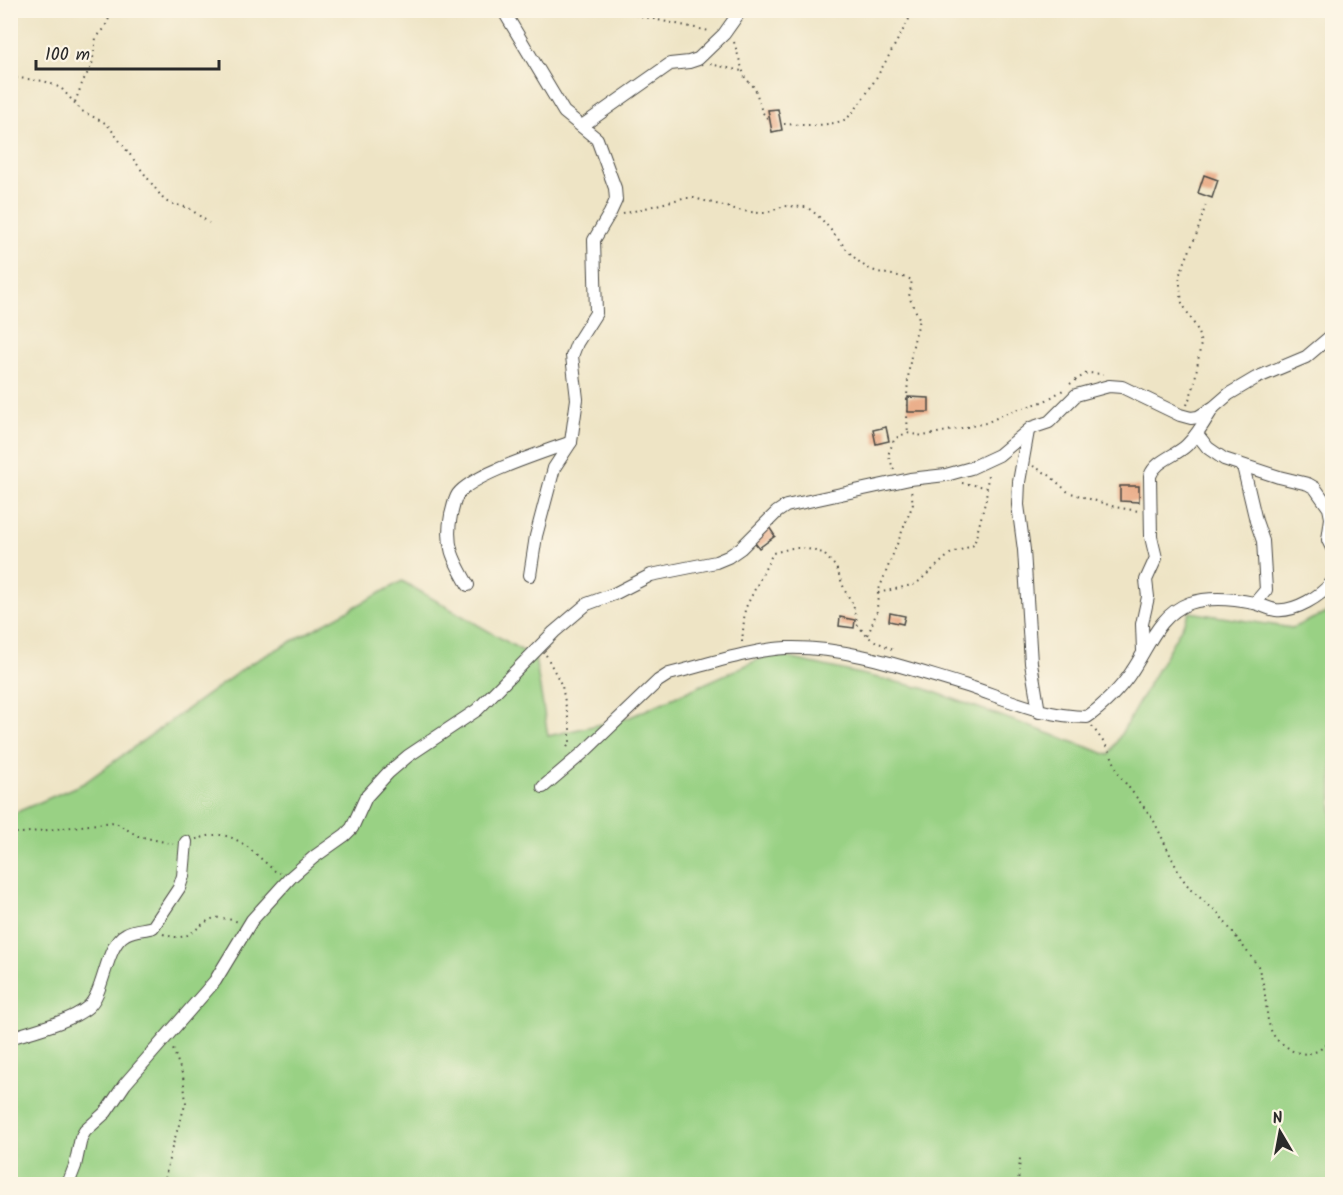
<svg xmlns="http://www.w3.org/2000/svg" width="1343" height="1195" font-family="Kalam,sans-serif">
  <style>
    .green { fill: #99d184; stroke: #627e58; stroke-width: 1.5 }
    .building { fill: #e7a179 }
    .lines { fill: none; stroke-linecap: round; stroke-linejoin: round }
    .street-casing { stroke: #484742; stroke-width: 14 }
    .path { stroke: #484742; stroke-width: 2; stroke-dasharray: 1.5 4.5; stroke-linecap: butt }
    .street { stroke: #fff; stroke-width: 12 }
  </style>
  <rect width="100%" height="100%" fill="#fcf5e5"/>
  <filter id="ink" filterUnits="userSpaceOnUse"><feTurbulence type="fractalNoise" baseFrequency=".0167" numOctaves="2"/><feDisplacementMap in="SourceGraphic" scale="12" xChannelSelector="R" yChannelSelector="G"/><feConvolveMatrix kernelMatrix="1 2 1 2 8 2 1 2 1" color-interpolation-filters="sRGB"/></filter>
  <filter id="wash" filterUnits="userSpaceOnUse"><feTurbulence type="fractalNoise" baseFrequency=".008" numOctaves="4" result="noise"/><feDisplacementMap in="SourceGraphic" scale="24" xChannelSelector="R" yChannelSelector="G"/><feGaussianBlur stdDeviation="1.35" result="paint"/><feColorMatrix in="noise" values="0 0 0 0 0 0 0 0 0 0 0 0 0 0 0 0 0 1.4 0 .05"/><feComposite in="paint" operator="in"/></filter>
  <g filter="url(#wash)">
    <rect width="100%" height="100%" fill="#eee4c5"/>
    <!-- green -->
    <polygon class="green" points="402,581 535,658 548,736 628,718 771,654 923,688 1109,755 1190,612 1292,628 1332,610 1332,1184 11,1184 10,815 84,783 250,664"/>
    <g id="blocks">
      <!-- building -->
      <g class="building">
        <polygon points="778,109 782,130 772,132 768,110"/>
        <polygon points="1204,175 1218,180 1212,198 1198,193"/>
        <polygon points="908,397 929,398 929,412 908,412"/>
        <polygon points="886,427 889,441 876,444 873,430"/>
        <polygon points="1120,486 1139,486 1139,502 1120,501"/>
        <polygon points="769,527 775,536 759,548 752,539"/>
        <polygon points="890,613 905,616 903,624 889,621"/>
        <polygon points="840,617 855,620 854,628 839,626"/>
      </g>
    </g>
  </g>
  <g filter="url(#ink)">
    <use href="#blocks" fill-opacity="0" stroke="#484742" stroke-width="1.5"/>
    <g class="lines">
      <!-- street casing -->
      <g class="street-casing">
        <g id="street">
          <polyline points="503,10 564,112 597,139 615,188 616,200 610,213 594,240 596,313 577,343 572,356 577,399 571,442 554,468 536,536 530,575"/>
          <polyline points="582,126 670,64 689,62 698,59 724,34 741,10"/>
          <polyline points="1028,431 1019,482 1018,505 1024,550 1031,663 1039,712"/>
          <polyline points="1197,434 1208,448 1224,459 1279,477 1308,484 1315,488 1329,508 1331,518 1328,540 1332,548"/>
          <polyline points="1243,466 1256,521 1263,541 1266,590 1255,603"/>
          <path d="M 468,585 C 453,559 445,545 451,515 C 453,508 454,500 458,494 C 473,474 545,452 571,442"/>
          <path d="M 1143,651 L 1142,624 L 1148,597 L 1146,580 L 1156,558 L 1151,537 L 1150,476 C 1156,460 1176,456 1187,445 C 1198,434 1205,421 1213,408"/>
          <path d="M 543,787 L 584,752 L 658,681 L 669,674 C 706,665 748,650 786,648 C 846,646 906,668 964,685 C 1005,698 1043,717 1087,717 C 1101,708 1123,686 1132,671 C 1149,646 1159,614 1190,603 C 1211,596 1234,599 1254,603 C 1262,605 1269,609 1276,610 C 1295,612 1321,596 1332,582"/>
          <path d="M 10,1038 C 32,1031 72,1021 88,1007 C 105,992 105,945 126,934 C 134,929 144,930 153,927 L 179,888 L 183,876 L 186,842"/>
          <polyline points="68,1184 75,1166 81,1138 85,1131 106,1112 125,1084 215,981 252,920 291,877 314,857 345,835 352,828 366,797 388,773 408,756 477,710 554,632 587,604 614,594 651,575 716,562 728,557 741,548 777,512 786,506 910,479 946,475 971,468 999,455 1031,428 1049,422 1076,395 1109,386 1122,387 1180,415 1191,418 1198,417 1214,407 1229,394 1256,378 1306,357 1332,335"/>
        </g>
      </g>
      <!-- path -->
      <g class="path">
        <polyline points="612,10 709,31"/>
        <polyline points="734,42 745,78 755,88 762,112 769,119"/>
        <polyline points="710,64 742,71"/>
        <polyline points="10,77 44,81 61,88 82,111 107,124 164,200 169,203 189,208 209,223"/>
        <polyline points="75,102 83,81 92,65 96,38 104,29 113,10"/>
        <path d="M 784,124 C 803,125 826,127 844,120 C 860,114 903,29 914,10"/>
        <path d="M 623,214 L 683,198 L 694,198 L 742,211 L 759,213 L 766,213 L 784,206 L 806,207 C 828,219 842,251 866,267 C 879,275 898,274 912,280 L 909,297 L 920,320 C 908,355 905,396 908,433"/>
        <polyline points="1070,384 1087,373 1103,374"/>
        <polyline points="1187,405 1194,386 1201,343 1197,329 1182,303 1179,276 1197,233 1206,204"/>
        <polyline points="1033,466 1049,475 1068,492 1115,507 1139,511"/>
        <polyline points="894,470 888,455 894,440 899,436 907,433 923,436 986,423 1007,413 1045,401 1063,390"/>
        <polyline points="962,483 986,487"/>
        <polyline points="878,593 916,584 950,554 974,545 986,499 988,474"/>
        <polyline points="868,635 877,611 878,592 913,504 911,490"/>
        <polyline points="742,642 745,609 773,553 792,548 804,548 823,553 836,567 845,591 853,604 858,626 871,639 895,651"/>
        <polyline points="546,655 562,686 570,728 570,742 565,751"/>
        <polyline points="1092,726 1109,750 1120,776 1153,819 1180,875 1191,890 1218,913 1258,966 1264,987 1268,1021 1272,1033 1277,1040 1294,1052 1307,1054 1318,1051 1332,1040"/>
        <polyline points="10,833 22,833 114,822 138,836 173,844"/>
        <path d="M 196,839 C 202,838 209,835 215,835 C 238,833 258,857 275,871 L 280,873"/>
        <path d="M 163,934 C 193,945 195,923 215,918 C 222,917 232,920 239,922"/>
        <polyline points="164,1184 170,1154 186,1102 183,1076 173,1049"/>
        <polyline points="1018,1184 1020,1158"/>
      </g>
      <!-- street -->
      <use href="#street" class="street"/>
    </g>
  </g>
  <!-- margin -->
  <rect width="1343" height="1195" fill="none" stroke="#fcf5e5" stroke-width="36"/>
  <!-- north arrow -->
  <g transform="translate(1280 1132) rotate(350)" stroke="#fcf5e5" stroke-width="4.5" paint-order="stroke">
  <path d="M0-4.5L10 22L0 15L-10 22Z" fill="#2b2b2b"/>
  <text y="-9" font-size="16" font-weight="bold" text-anchor="middle" fill="#2b2b2b">N</text>
  </g>
  <!-- scale -->
  <path d="M36 60v9h183v-9" fill="none" stroke="#2b2b2b" stroke-width="3"/>
  <text x="45" y="60" font-size="18" fill="#2b2b2b" stroke="#fcf5e5" stroke-width="4.5" paint-order="stroke">100 m</text>
</svg>
